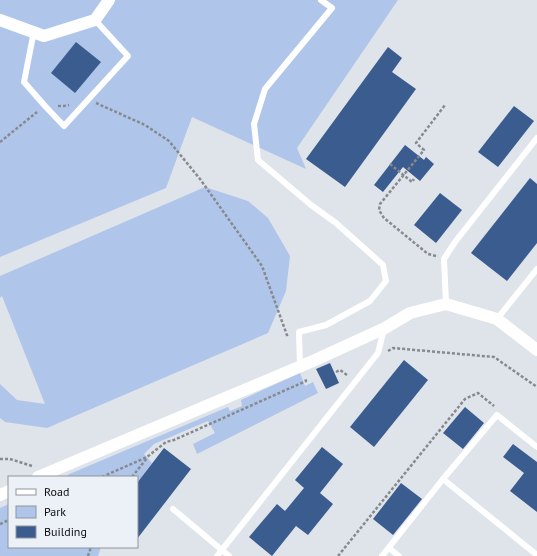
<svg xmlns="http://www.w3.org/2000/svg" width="537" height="556" font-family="'PT Sans',sans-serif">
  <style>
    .green { fill: #afc6ea }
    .building { fill: #3b5c8f }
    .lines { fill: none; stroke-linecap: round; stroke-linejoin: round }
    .path { stroke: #86898e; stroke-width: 2.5; stroke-dasharray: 3 2; stroke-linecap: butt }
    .lane { stroke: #fff; stroke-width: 6 }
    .street { stroke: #fff; stroke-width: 12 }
  </style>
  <rect width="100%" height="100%" fill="#dfe3ea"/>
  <!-- green -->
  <g class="green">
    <polygon points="0,0 398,0 297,148 306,169 192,117 166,188 0,257"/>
    <polygon points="205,187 248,201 268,218 290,256 286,291 268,333 47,428 5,422 0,418 0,384 17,400 45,404 2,296 0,298 0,276"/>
    <polygon points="300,373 305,386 313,382 318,393 197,454 193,444 215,433 208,421 154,444 144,454 152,463 137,483 137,477 72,477 67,475 228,407 230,411 242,406 241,400"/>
    <polygon points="9,504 9,547 101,547 98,556 0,556 0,508"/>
  </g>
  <!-- building -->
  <g class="building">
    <polygon points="76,42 101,62 75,93 51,73"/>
    <polygon points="388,47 402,58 392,72 416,89 345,187 306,159"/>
    <polygon points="514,106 534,121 498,167 478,152"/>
    <polygon points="405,145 424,160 426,157 434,164 420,181 403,167 383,192 374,185"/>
    <polygon points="530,178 537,184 537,243 507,281 471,253"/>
    <polygon points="440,193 462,210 436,243 414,225"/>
    <polygon points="404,360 428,380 374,447 350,427"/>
    <polygon points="330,363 339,383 326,389 316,369"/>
    <polygon points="465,407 484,423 463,449 443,433"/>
    <polygon points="513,444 537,462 537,512 510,491 524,473 503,457"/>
    <polygon points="322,447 343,464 320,493 333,504 308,535 296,526 272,556 249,537 277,504 285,511 304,488 295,480"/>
    <polygon points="164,448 191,469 137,539 137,483"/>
    <polygon points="401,483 422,499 393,535 373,519"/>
  </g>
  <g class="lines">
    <!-- path -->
    <g class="path">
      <polyline points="96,103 145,125 169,141 200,179 262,266 288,338"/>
      <polyline points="58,106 64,106 69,105"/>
      <polyline points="0,142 37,112"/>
      <polyline points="390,164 412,182 414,179"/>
      <polyline points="436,256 428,254 384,218 379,210 380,204 424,150 416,143 445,105"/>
      <polyline points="388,351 393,348 494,357 537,387"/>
      <polyline points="336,372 340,370 347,375"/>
      <polyline points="0,459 10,459 32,466"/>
      <polyline points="102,477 147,457 166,442 174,440 306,381 305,378"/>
      <polyline points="132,477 147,458"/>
      <polyline points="0,524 9,520"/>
      <polyline points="88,556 91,547"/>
      <polyline points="338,556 465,399 478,393 494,406"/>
    </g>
    <!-- lane -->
    <g class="lane">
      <polyline points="34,31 24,82 45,106 64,126 128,56 95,20"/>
      <polyline points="446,304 444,259 455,242 537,138"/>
      <polyline points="497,319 537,269"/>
      <polyline points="300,366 299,332 326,325 370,301 386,281 383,265 336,223 311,205 258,160 254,124 265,89 332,8 321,0"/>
      <polyline points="443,479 537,555"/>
      <polyline points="173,509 229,556"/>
      <polyline points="389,548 399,556"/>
      <polyline points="217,556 378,353 384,329"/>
      <polyline points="382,556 443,479 497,415 537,447"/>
    </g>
    <!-- street -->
    <g class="street">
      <polyline points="0,20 44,36 95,20 109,0"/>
      <polyline points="38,477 313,361 385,328 410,313 446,304 497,319 537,350"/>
      <polyline points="0,495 9,491"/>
    </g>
  </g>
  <!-- legend -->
  <rect x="8" y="476" width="130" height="72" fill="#ecf0f7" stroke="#92959a"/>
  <rect x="16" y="489" width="20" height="6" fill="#ffffff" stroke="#92959a"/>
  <text x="44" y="496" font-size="12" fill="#0b0d0f">Road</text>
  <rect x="16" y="506" width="20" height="12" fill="#afc6ea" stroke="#92959a"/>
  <text x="44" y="516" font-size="12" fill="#0b0d0f">Park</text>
  <rect x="16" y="526" width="20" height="12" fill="#3b5c8f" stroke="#92959a"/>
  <text x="44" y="536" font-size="12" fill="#0b0d0f">Building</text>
</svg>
